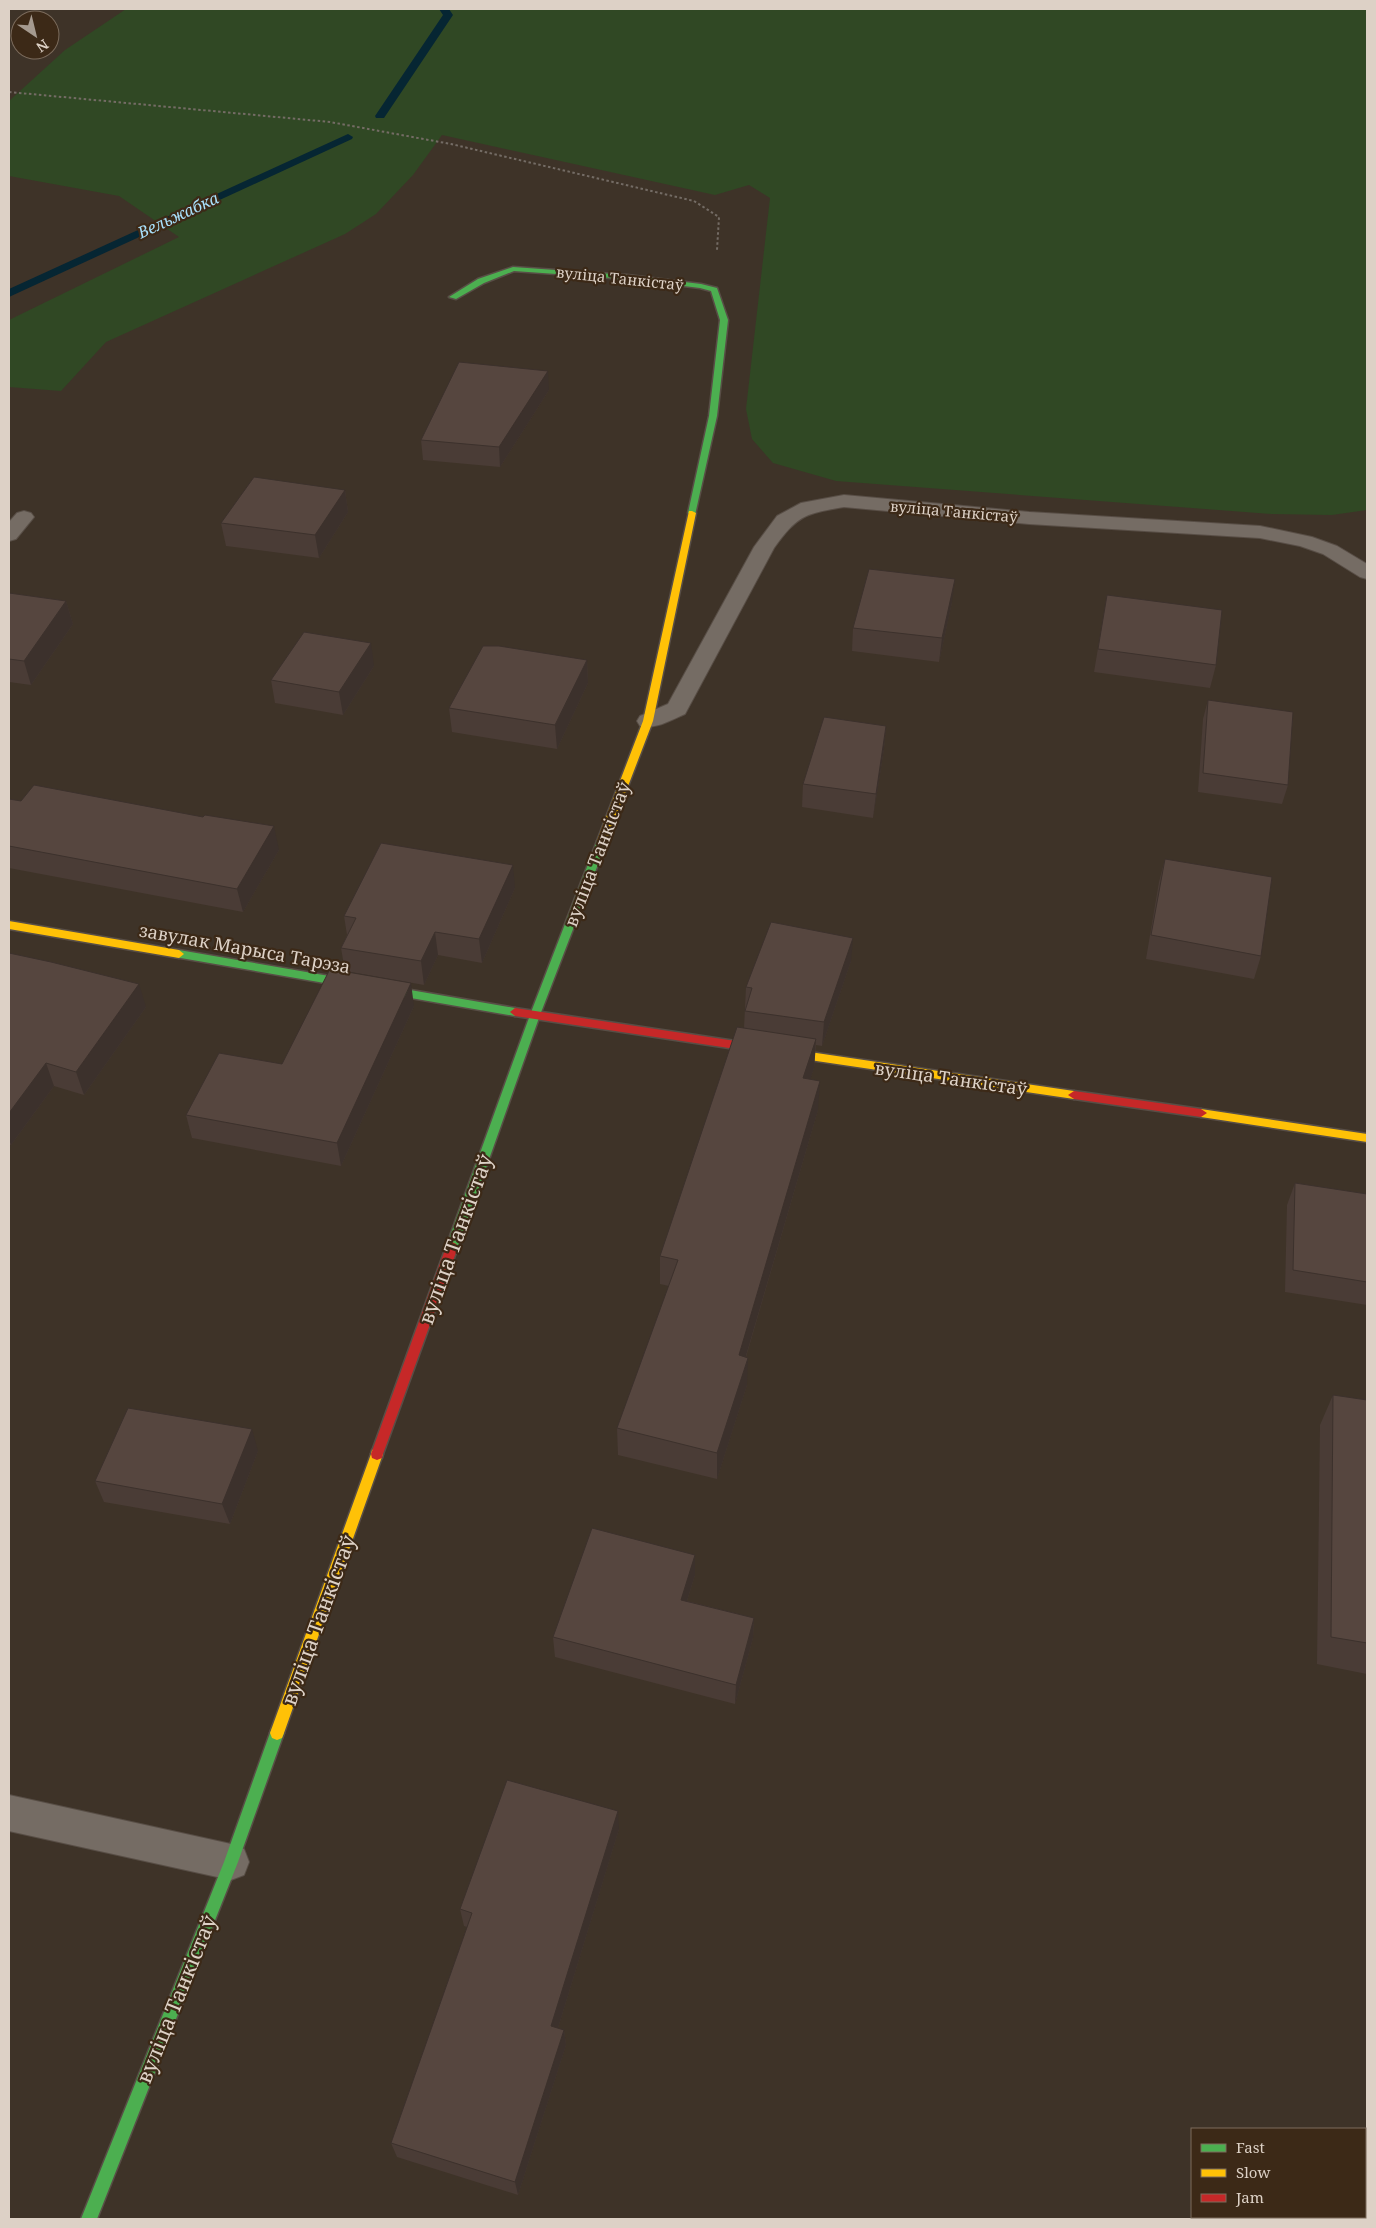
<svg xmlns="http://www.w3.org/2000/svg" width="1376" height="2228" font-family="'Noto Serif',serif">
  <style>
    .green { fill: #304824 }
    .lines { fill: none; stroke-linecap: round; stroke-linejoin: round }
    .stream { fill: #062633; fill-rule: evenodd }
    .lane-casing { stroke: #584e46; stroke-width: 2 }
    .street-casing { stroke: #584e46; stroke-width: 2 }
    .fast-casing { stroke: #584e46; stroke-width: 3 }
    .slow-casing { stroke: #584e46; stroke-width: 3 }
    .jam-casing { stroke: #584e46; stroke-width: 3 }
    .path { stroke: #746c65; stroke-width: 2; stroke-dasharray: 2.5 2.5; stroke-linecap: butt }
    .lane { fill: #756c64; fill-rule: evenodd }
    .street { fill: #756c64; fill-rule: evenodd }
    .fast { fill: #4caf50; fill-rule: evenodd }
    .slow { fill: #ffc107; fill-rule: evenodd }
    .jam { fill: #c62828; fill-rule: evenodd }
    .wall { fill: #4a3c36 }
    .shaded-wall { fill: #3c312c }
    .building { fill: #56463f; stroke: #3c312c }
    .labels { text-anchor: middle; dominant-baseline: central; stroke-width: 4.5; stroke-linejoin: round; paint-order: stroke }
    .far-street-label { font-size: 15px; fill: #ddd1c6; stroke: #3c2917 }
    .far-water-label { font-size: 16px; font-style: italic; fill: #a8dffa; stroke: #3c2917 }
    .street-label { font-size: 18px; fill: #ddd1c6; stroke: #3c2917 }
    .near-street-label { font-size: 21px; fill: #ddd1c6; stroke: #3c2917 }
  </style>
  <rect width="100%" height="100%" fill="#3e3328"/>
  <!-- green -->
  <polygon class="green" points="126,9 1367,9 1367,510 1332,515 1271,514 836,481 773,463 752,439 746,409 770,198 749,185 715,195 442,135 413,175 376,214 345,234 106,342 61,391 9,387 9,320 179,237 119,196 9,176 9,101 65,50"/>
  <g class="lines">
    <!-- stream -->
    <g class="stream">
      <polygon points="439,9 449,9 453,15 384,118 376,118 375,116 443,15"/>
      <polygon points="348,134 353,137 352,139 9,297 9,289"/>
    </g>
    <!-- lane casing -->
    <g class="lane-casing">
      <g id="lane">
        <polygon points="24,511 31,513 34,517 16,539 9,541 9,522 17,513"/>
        <polygon points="9,1795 231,1844 244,1849 249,1862 244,1875 231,1880 9,1831"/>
      </g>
    </g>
    <!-- street casing -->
    <g class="street-casing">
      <path id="street" d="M 844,495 L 1029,512 L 1260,526 L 1312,537 L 1337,546 L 1367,564 L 1367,579 L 1360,577 L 1323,554 L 1300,546 L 1260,538 L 1029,524 L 844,507 C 804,514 798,515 774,548 L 685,714 C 671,720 655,730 640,726 L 637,721 L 640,716 L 668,704 L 754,547 L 777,516 L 801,503 Z"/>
    </g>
    <!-- fast casing -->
    <g class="fast-casing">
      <g id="fast">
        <polygon points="513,267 627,275 701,284 717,288 728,320 717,416 695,515 692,515 688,513 709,416 720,320 711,291 700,288 627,279 514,271 484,283 456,299 449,297 478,279"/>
        <polygon points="602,838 607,841 540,1015 458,1247 456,1250 448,1250 446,1247 530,1015 597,841"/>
        <polygon points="179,950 515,1008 520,1012 515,1016 175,957 174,954"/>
        <polygon points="277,1726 282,1728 284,1733 238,1862 97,2219 81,2219 224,1862 270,1733 272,1728"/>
      </g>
    </g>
    <!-- slow casing -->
    <g class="slow-casing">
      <g id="slow">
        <polygon points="689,511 692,511 696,513 653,721 607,841 602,844 597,841 643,721"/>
        <polygon points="9,921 179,950 184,954 179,958 9,929"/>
        <polygon points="769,1046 1074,1091 1080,1095 1074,1099 769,1054 764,1050"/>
        <polygon points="1201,1109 1367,1134 1367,1142 1201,1117 1195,1113"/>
        <polygon points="377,1448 382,1450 383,1454 284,1733 282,1738 277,1740 272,1738 270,1733 371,1454 372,1450"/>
      </g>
    </g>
    <!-- jam casing -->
    <g class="jam-casing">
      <g id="jam">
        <polygon points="515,1008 769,1046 774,1050 769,1054 515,1016 510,1012"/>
        <polygon points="1074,1091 1201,1109 1207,1113 1201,1117 1074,1099 1068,1095"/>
        <polygon points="452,1242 456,1244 458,1247 383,1454 382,1458 377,1460 372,1458 371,1454 446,1247 448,1244"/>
      </g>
    </g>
    <!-- path -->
    <polyline class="path" points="9,92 330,122 451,144 694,201 719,217 717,250"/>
    <!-- lane -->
    <use href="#lane" class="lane"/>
    <!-- street -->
    <use href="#street" class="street"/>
    <!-- fast -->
    <use href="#fast" class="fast"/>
    <!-- slow -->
    <use href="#slow" class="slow"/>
    <!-- jam -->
    <use href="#jam" class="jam"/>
  </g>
  <!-- wall -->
  <g class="wall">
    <polygon points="549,390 500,467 423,460 421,440"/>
    <polygon points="345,490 348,512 319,558 226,546 221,523"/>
    <polygon points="9,593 66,601 73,624 31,685 9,682"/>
    <polygon points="1107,595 1216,665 1210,688 1094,672"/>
    <polygon points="952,602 939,662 852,651 853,628"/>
    <polygon points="587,660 588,683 557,749 452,732 449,708"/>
    <polygon points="374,666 343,715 275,703 271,680"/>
    <polygon points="1208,700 1288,785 1282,804 1198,792 1203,719"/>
    <polygon points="886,726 884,749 873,818 802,807 803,784"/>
    <polygon points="9,799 279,850 243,912 9,868"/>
    <polygon points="1165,859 1261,956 1254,979 1146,959 1159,882"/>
    <polygon points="515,888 482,963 438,955 424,985 345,971 341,948 347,935 344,916"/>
    <polygon points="9,953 146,1007 84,1095 54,1086 11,1145 9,1144"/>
    <polygon points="851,961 822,1046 816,1045 814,1068 810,1079 818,1110 746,1357 747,1385 717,1479 618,1455 617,1428 669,1286 660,1284 660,1256 744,1028 746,987"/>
    <polygon points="414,1006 341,1166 192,1138 186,1115 282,1064"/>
    <polygon points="1295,1183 1367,1194 1367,1305 1285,1292 1287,1205"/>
    <polygon points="1333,1395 1367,1400 1367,1674 1317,1664 1320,1425"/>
    <polygon points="258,1451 230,1524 104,1502 95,1481"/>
    <polygon points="695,1575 687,1601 754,1618 753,1638 735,1704 555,1657 553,1637"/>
    <polygon points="619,1829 558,2028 564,2030 566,2045 518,2195 397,2157 391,2143 467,1927 464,1926 460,1909"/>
    <polygon points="1319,2217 1365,2217 1367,2219 1319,2219"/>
  </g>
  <!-- shaded-wall -->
  <g class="shaded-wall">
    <polygon points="548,371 549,390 500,467 499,447"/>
    <polygon points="345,490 348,512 319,558 315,535"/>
    <polygon points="955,579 952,602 939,662 942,638"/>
    <polygon points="66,601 73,624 31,685 24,661"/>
    <polygon points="371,643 374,666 343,715 339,692"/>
    <polygon points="587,660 588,683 557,749 555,725"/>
    <polygon points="886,726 884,749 873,818 876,794"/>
    <polygon points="274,826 279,850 243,912 237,889"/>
    <polygon points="513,865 515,888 482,963 479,939"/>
    <polygon points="435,932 438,955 424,985 421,961"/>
    <polygon points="853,938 851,961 822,1046 824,1022"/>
    <polygon points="411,983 414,1006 341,1166 337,1143"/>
    <polygon points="139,984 146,1007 84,1095 76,1072"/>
    <polygon points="816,1039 814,1068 801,1107 803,1078"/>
    <polygon points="46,1063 54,1086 11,1145 9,1139 9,1113"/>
    <polygon points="820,1081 818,1110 738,1383 739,1355"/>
    <polygon points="748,1358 747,1385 717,1479 717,1453"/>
    <polygon points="252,1429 258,1451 230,1524 222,1504"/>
    <polygon points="695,1555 695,1575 681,1620 681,1600"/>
    <polygon points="754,1618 753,1638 735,1704 736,1685"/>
    <polygon points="618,1811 619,1829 554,2041 551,2026"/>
    <polygon points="564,2030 566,2045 518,2195 515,2182"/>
  </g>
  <!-- building -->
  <g class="building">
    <polygon points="459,362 548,371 499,447 421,440"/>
    <polygon points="254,477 345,490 315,535 221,523"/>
    <polygon points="869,569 955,579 942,638 853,628"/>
    <polygon points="9,593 66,601 24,661 9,659"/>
    <polygon points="1107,595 1222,610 1216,665 1098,649"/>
    <polygon points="304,632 371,643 339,692 271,680"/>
    <polygon points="483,646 499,646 587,660 555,725 449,708"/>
    <polygon points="1208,700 1293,712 1288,785 1203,773"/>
    <polygon points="824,717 886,726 876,794 803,784"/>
    <polygon points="34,785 203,817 205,815 274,826 237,889 9,846 9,799 21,801"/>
    <polygon points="381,843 513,865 479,939 435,932 421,961 341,948 356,918 344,916"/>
    <polygon points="1165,859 1272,877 1261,956 1151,935"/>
    <polygon points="771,922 853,938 824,1022 745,1011 752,988 746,987"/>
    <polygon points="9,953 51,962 139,984 76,1072 46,1063 9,1113"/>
    <polygon points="330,969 411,983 337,1143 186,1115 219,1053 282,1064"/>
    <polygon points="737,1027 816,1039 803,1078 820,1081 739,1355 748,1358 717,1453 617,1428 678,1260 660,1256"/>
    <polygon points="1295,1183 1367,1194 1367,1282 1293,1270"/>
    <polygon points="1333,1395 1367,1400 1367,1643 1331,1637"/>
    <polygon points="128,1408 252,1429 222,1504 95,1481"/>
    <polygon points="592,1528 695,1555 681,1600 754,1618 736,1685 553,1637"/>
    <polygon points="507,1780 618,1811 551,2026 564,2030 515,2182 391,2143 472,1913 460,1909"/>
    <polygon points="1365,2159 1367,2160 1367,2219 1331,2219 1331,2217 1365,2217"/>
  </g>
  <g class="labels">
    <!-- far-street labels -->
    <g class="far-street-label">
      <text transform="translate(620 278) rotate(6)">вуліца Танкістаў</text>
      <text transform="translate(954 511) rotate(5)">вуліца Танкістаў</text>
    </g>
    <!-- far-water labels -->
    <g class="far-water-label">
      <text transform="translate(178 215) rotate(-25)">Вельжабка</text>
    </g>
    <!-- street labels -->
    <g class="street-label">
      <text transform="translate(597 854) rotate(-69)">вуліца Танкістаў</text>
      <text transform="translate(245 948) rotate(10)">завулак Марыса Тарэза</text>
      <text transform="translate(951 1078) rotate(8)">вуліца Танкістаў</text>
    </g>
    <!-- near-street labels -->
    <g class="near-street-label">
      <text transform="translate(455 1239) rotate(-70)">вуліца Танкістаў</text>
      <text transform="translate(318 1620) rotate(-70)">вуліца Танкістаў</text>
      <text transform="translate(176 1999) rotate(-68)">вуліца Танкістаў</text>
    </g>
  </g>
  <!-- border -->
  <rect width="1376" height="2228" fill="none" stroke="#ddd1c6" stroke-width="20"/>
  <!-- legend -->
  <rect x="1191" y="2128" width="175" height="90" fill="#3c2917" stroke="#7c6c5d"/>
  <rect x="1201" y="2144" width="25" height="8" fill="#4caf50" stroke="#7c6c5d"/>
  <text x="1236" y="2153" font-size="15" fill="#ddd1c6">Fast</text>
  <rect x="1201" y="2169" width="25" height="8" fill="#ffc107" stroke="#7c6c5d"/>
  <text x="1236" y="2178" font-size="15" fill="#ddd1c6">Slow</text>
  <rect x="1201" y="2194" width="25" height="8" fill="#c62828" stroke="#7c6c5d"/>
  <text x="1236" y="2203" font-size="15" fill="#ddd1c6">Jam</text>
  <!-- north arrow -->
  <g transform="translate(35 35) rotate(145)"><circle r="24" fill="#3c2917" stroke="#7c6c5d"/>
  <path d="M0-4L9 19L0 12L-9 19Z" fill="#a59a8f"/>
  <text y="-8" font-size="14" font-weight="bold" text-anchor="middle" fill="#ddd1c6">N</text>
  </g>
</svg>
